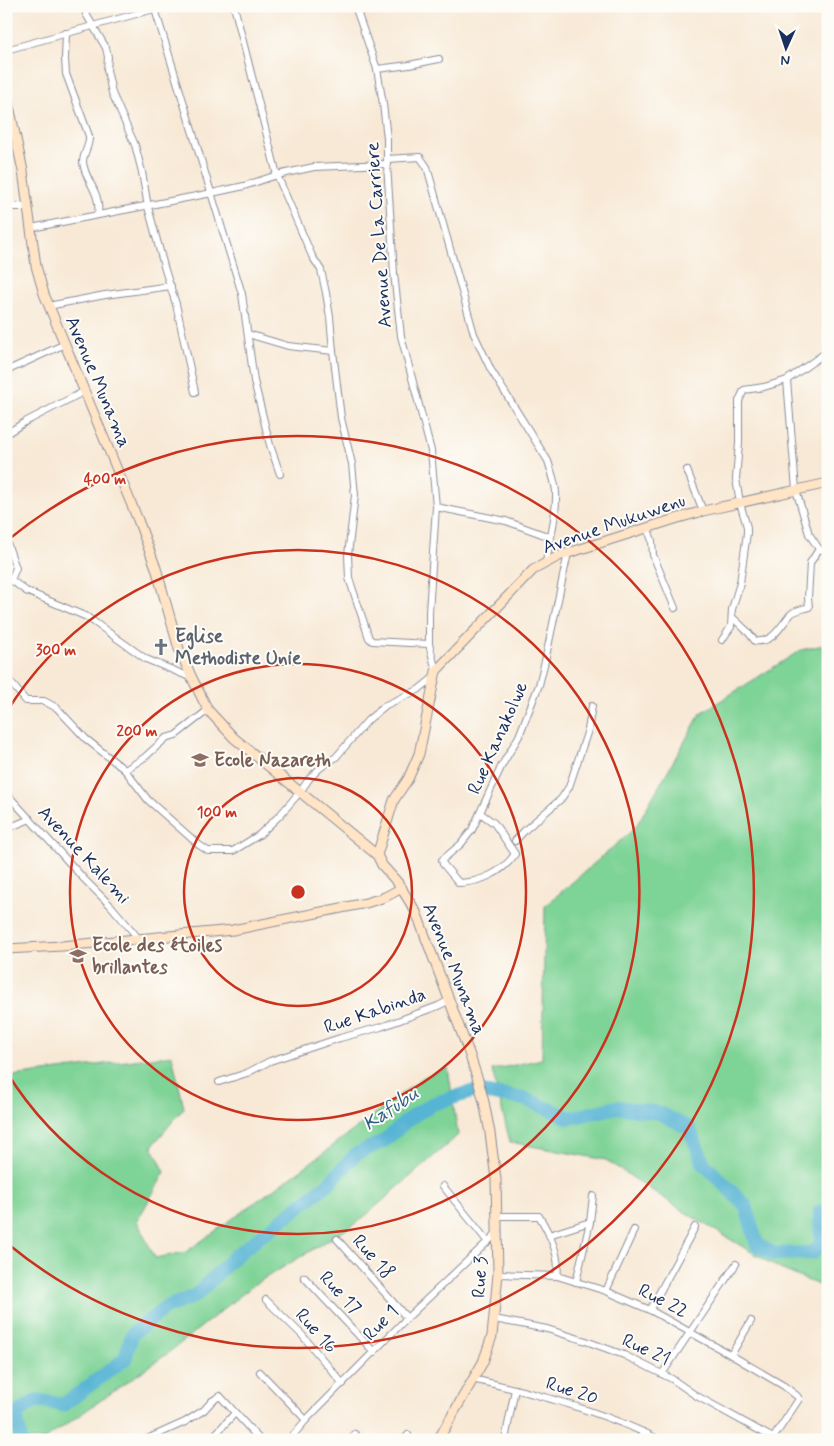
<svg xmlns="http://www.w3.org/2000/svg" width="834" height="1446" font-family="Mynerve,sans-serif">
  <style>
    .green { fill: #7ed396; stroke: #4c817a }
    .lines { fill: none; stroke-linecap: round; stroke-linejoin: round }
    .river { stroke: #56b4d4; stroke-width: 14 }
    .street-casing { stroke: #8a8c9a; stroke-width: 8 }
    .secondary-casing { stroke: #8a8c9a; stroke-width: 11 }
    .street { stroke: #fff; stroke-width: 6 }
    .secondary { stroke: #ffe4c6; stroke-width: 9 }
    .ring { fill: none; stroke: #c8321e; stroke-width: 2.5 }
    .labels { text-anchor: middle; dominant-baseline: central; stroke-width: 4; stroke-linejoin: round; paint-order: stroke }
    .street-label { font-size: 19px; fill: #1b2f5e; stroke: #fdfcf7 }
    .worship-label { font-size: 19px; font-weight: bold; fill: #5b616d; stroke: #fdfcf7; text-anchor: start }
    .education-label { font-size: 19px; font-weight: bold; fill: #785e54; stroke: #fdfcf7; text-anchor: start }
    .water-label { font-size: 20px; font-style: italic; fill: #305e87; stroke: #fdfcf7 }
    .centre { fill: #c8321e; stroke: #fdfcf7; stroke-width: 2.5 }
    .ring-label { font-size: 15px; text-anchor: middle; font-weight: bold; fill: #c8321e; stroke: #fdfcf7; stroke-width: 4; stroke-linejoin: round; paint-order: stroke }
  </style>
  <rect width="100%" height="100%" fill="#fdfcf7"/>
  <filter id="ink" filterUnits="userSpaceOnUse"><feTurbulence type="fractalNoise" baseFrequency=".02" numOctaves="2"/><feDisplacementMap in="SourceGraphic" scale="10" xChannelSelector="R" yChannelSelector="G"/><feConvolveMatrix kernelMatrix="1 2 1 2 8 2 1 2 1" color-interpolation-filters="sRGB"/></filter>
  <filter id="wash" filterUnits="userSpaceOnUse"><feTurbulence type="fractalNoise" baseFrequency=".0096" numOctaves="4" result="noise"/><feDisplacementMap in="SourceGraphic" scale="20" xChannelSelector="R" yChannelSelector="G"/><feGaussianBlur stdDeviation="1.12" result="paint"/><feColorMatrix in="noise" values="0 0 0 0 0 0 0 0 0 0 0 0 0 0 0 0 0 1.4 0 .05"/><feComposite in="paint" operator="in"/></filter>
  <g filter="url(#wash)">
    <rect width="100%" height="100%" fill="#f8e9d6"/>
    <!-- green -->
    <g class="green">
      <polygon points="828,644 828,1289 780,1269 691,1216 606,1160 510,1142 492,1070 542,1059 545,906 635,828 701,713 801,650"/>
      <polygon points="172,1055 184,1108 152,1146 165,1172 137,1221 155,1258 186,1252 306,1166 424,1077 448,1068 458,1135 357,1223 255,1284 167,1354 44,1440 6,1440 6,1077"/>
    </g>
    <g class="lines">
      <!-- river -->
      <polyline class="river" points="21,1440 16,1414 37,1400 63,1405 125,1359 132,1334 165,1308 195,1296 235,1256 327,1185 356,1154 384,1141 410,1118 432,1104 475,1091 525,1099 570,1118 617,1107 659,1113 689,1128 704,1164 746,1206 757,1245 774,1254 813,1253 821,1243 820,1212 828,1209"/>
    </g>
  </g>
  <g filter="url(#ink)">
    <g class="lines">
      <!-- street casing -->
      <g class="street-casing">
        <g id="street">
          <polyline points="84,6 86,14 106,48 108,57 107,70 112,93 135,145 142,172 148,207 165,270 176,304 195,392"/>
          <polyline points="154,6 242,294 254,381 270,445 280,474"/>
          <polyline points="234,6 277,175 312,256 321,270 326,293 330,317 333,351 341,418 352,464 355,495 348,555 349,578 369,638 372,641 429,644"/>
          <polyline points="355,6 377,69 383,104 387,138 387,164 394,273 401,336 431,451 436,507 429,612 429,644 436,671"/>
          <polyline points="6,8 9,6"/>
          <polyline points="357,11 408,6"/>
          <path d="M 66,33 L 65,59 L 66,74 L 89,136 C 90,146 83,153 83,162 C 85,182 101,190 98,215"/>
          <polyline points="6,50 154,9"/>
          <polyline points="377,69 409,65 439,59"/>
          <path d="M 387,159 L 420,157 L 427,167 L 474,334 L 491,370 L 548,461 C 551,471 555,481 556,492 C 557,515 550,539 546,562"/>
          <polyline points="6,207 27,207"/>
          <polyline points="31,228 212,193 244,186 277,175 314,167 387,164"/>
          <polyline points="48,306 105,295 171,286"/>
          <polyline points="248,334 288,346 333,351"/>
          <polyline points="828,351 787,380 796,490 809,534 819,549 828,552"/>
          <polyline points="6,371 65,344"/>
          <polyline points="6,434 25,422 85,391"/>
          <polyline points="687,470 703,511"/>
          <polyline points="436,507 506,521 550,537"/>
          <polyline points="648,529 652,541 653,555 675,608"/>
          <polyline points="6,540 16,568 11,580 6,583"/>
          <polyline points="11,580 26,591 87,617 146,659 192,678"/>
          <path d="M 732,617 L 748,632 L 755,641 C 773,644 781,625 791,614 C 795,610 804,609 809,607 L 808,598 L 810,563 L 819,549"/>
          <polyline points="722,640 731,627 732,609 740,583 747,533 747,527 740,503 736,479 739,443 739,401 744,390 764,387 787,380"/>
          <polyline points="6,677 26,701 44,701 57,708 86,739 125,770 148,800 199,845 208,851 233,851 259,835 280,815 300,792 309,779 320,768 336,757 368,720 386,705 418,690 433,678"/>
          <polyline points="125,770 145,757 166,738 176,735 208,710"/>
          <polyline points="6,793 84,879 111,906 139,939"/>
          <path d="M 480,813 L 494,823 L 515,854 C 502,873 481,882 459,883 L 443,864 L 442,860 L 461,844 L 472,830 L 502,765 L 519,736 L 539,685 L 545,661 L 568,553"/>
          <polyline points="6,829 30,819"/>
          <polyline points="515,841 526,829 561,799 569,787 588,730 592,706"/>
          <polyline points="219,1082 247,1073 270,1061 340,1038 381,1027 438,1006 450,1000"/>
          <polyline points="443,1186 488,1242"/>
          <path d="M 497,1216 L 539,1216 C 550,1234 561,1256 557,1276"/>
          <polyline points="549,1235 590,1222"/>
          <polyline points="337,1239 407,1318"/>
          <polyline points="498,1274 557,1276 606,1291 650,1310 731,1355 784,1386 797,1396 799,1399 772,1440"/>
          <polyline points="304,1277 374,1352"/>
          <polyline points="576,1282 590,1222 593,1196"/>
          <polyline points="606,1291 634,1230"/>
          <polyline points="266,1300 302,1335 343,1384"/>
          <polyline points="650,1310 695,1227"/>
          <polyline points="494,1319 547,1329 586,1341 624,1355 672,1379 695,1395 773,1438"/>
          <polyline points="731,1355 751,1321"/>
          <polyline points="260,1372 306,1420"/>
          <polyline points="662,1374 736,1264"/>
          <path d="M 472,1379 C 536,1393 601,1411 660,1440"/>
          <polyline points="145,1440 185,1422 204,1410 212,1401 220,1396 260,1440"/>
          <polyline points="210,1440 235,1413"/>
          <polyline points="289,1440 306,1420 407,1318 498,1232"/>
          <polyline points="351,1440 355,1434"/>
          <polyline points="404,1440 408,1435"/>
          <polyline points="505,1440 515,1389"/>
        </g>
      </g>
      <!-- secondary casing -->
      <g class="secondary-casing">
        <g id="secondary">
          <polyline points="6,92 23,171 36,266 44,294 138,520 156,568 179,649 192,678 208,710 234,738 377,855 382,865 398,883 416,912 468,1050 478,1080 484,1102 490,1133 496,1179 498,1274 492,1336 483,1362 438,1440"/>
          <polyline points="377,855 394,800 408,779 419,754 436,671 533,570 559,556 675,519 703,511 828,483"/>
          <polyline points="6,949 62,946 233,930 366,903 385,897 402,888"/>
        </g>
      </g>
      <!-- street -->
      <use href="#street" class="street"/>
      <!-- secondary -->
      <use href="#secondary" class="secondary"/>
    </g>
  </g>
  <!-- distance rings -->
  <g class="ring">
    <circle cx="298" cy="892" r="114"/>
    <circle cx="298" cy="892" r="228"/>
    <path d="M6 713A342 342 0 1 1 6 1071"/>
    <path d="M8 540A456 456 0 1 1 8 1244"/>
  </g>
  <!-- icons -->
  <defs>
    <g id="church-bare" transform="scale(1.35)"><path d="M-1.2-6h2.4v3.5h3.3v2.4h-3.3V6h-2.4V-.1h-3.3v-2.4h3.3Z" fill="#6b7280" stroke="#fdfcf7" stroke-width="2.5" paint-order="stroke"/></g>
    <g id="school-bare" transform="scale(1.35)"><path d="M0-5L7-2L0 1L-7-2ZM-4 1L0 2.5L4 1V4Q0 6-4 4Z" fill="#8d6e63" stroke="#fdfcf7" stroke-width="2.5" paint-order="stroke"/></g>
  </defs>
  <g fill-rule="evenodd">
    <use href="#church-bare" x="161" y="647"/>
    <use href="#school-bare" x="200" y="760"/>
    <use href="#school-bare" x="78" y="956"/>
  </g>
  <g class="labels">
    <!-- street labels -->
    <g class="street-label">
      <text transform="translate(379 235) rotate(-94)">Avenue De La Carriere</text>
      <text transform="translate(98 382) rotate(67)">Avenue Munama</text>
      <text transform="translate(614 524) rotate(-19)">Avenue Mukuwenu</text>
      <text transform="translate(498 738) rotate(-66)">Rue Kanakolwe</text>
      <text transform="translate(84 855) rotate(47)">Avenue Kalemi</text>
      <text transform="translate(454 969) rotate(68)">Avenue Munama</text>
      <text transform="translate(375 1011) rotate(-19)">Rue Kabinda</text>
      <text transform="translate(373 1257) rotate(48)">Rue 18</text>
      <text transform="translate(480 1277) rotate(-87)">Rue 3</text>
      <text transform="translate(340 1293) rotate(47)">Rue 17</text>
      <text transform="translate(663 1301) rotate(27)">Rue 22</text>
      <text transform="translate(381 1323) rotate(-46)">Rue 1</text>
      <text transform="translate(316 1331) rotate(48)">Rue 16</text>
      <text transform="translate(646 1350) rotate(25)">Rue 21</text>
      <text transform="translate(572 1391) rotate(18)">Rue 20</text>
    </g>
    <!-- worship labels -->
    <g class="worship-label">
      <text x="175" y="636">Eglise<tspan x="175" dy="22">Methodiste Unie</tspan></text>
    </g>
    <!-- education labels -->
    <g class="education-label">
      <text x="214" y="760">Ecole Nazareth</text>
      <text x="92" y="945">Ecole des étoiles<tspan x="92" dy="22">brillantes</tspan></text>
    </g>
    <!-- water labels -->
    <g class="water-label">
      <text transform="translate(391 1109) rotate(-34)">Kafubu</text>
    </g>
  </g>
  <circle cx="298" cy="892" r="8" class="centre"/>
  <g class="ring-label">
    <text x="105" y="484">400 m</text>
    <text x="56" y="655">300 m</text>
    <text x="137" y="736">200 m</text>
    <text x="217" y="817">100 m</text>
  </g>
  <!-- margin -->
  <rect width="834" height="1446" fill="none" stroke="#fdfcf7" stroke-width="25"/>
  <!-- north arrow -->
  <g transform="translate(786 48) rotate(183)" stroke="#fdfcf7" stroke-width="4" paint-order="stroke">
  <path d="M0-4L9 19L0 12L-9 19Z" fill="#1b2f5e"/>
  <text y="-8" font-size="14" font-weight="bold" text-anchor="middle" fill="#1b2f5e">N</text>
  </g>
</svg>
